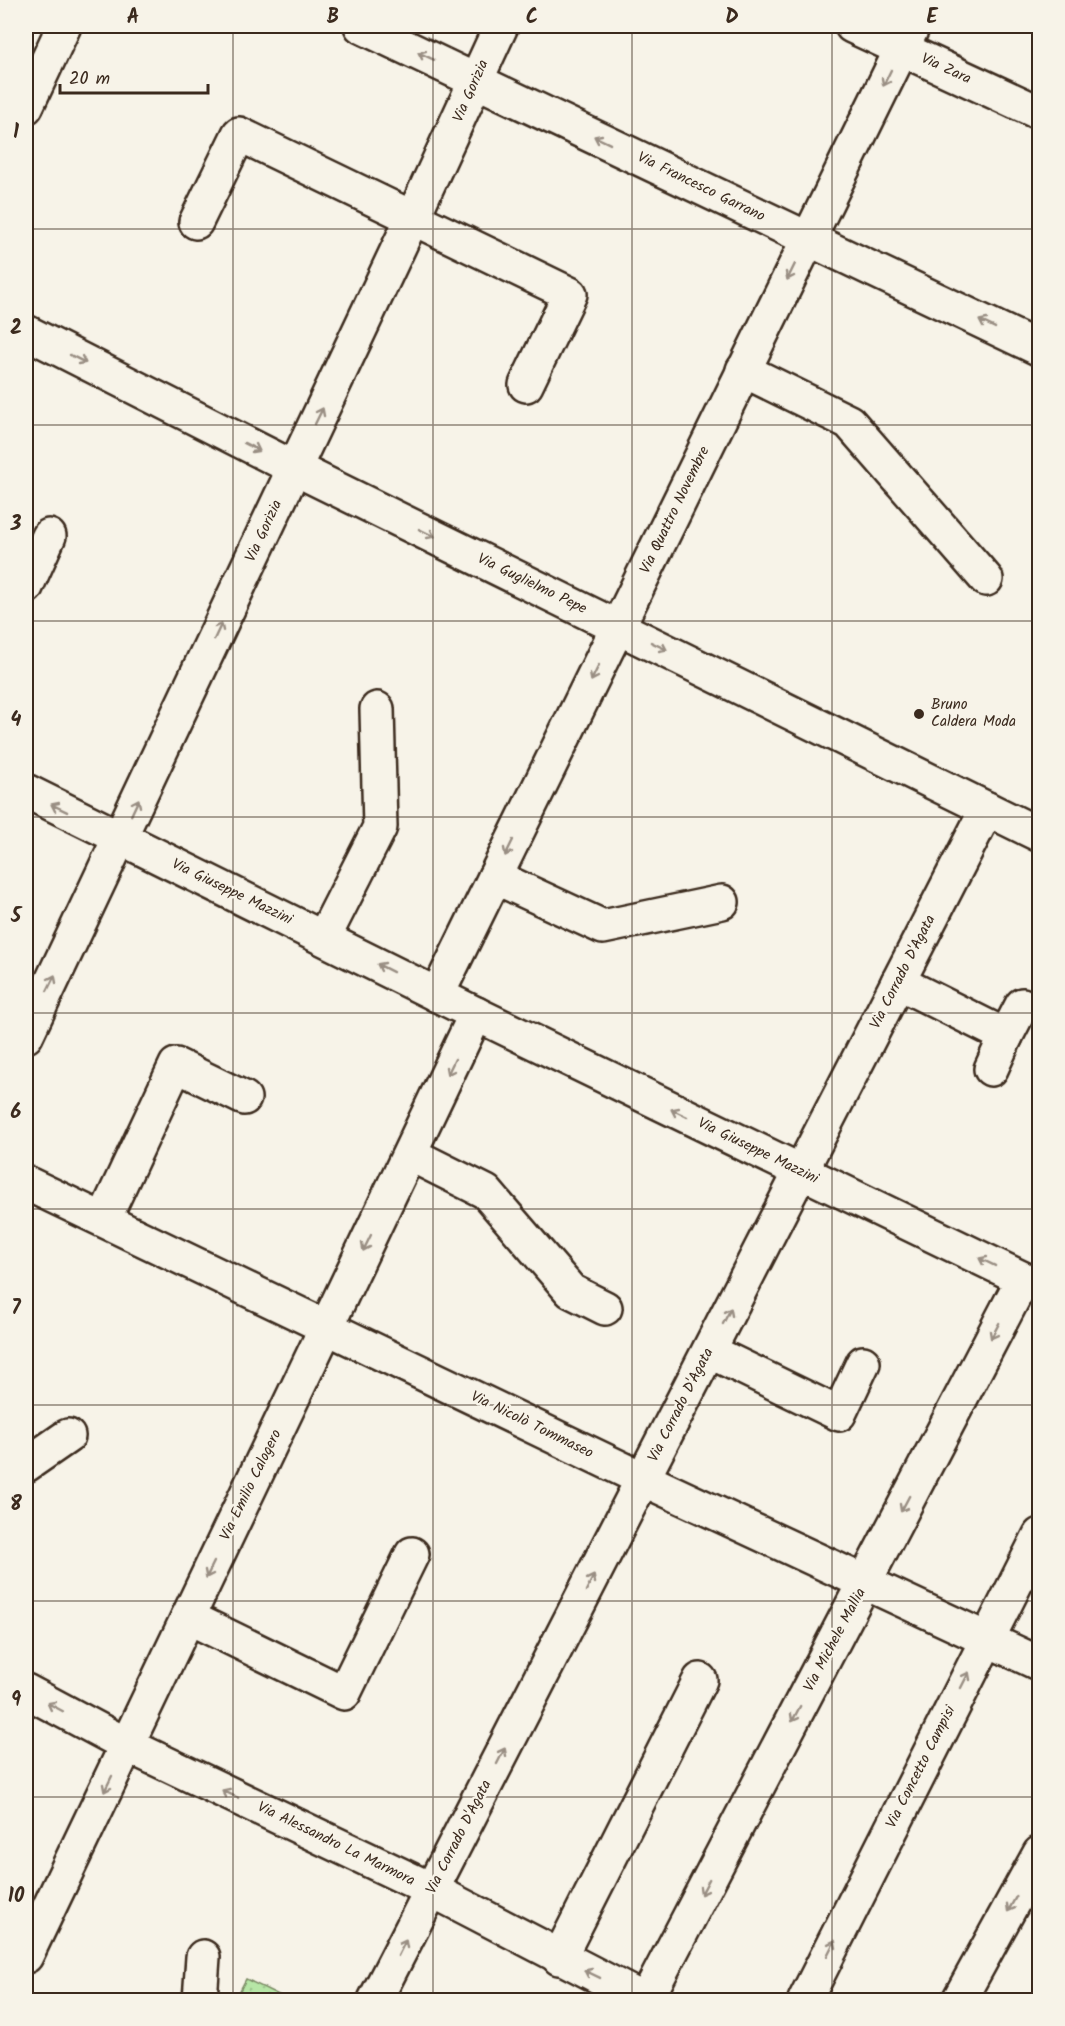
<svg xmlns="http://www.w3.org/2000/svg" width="1065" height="2026" font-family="Kalam,sans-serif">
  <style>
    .grass { fill: url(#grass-dots); stroke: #788862; stroke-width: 1.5 }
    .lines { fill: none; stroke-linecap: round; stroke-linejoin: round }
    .pedestrian-casing { stroke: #3b2a1e; stroke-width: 38 }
    .minor-casing { stroke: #3b2a1e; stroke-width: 38 }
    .tertiary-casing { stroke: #3b2a1e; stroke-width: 38 }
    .pedestrian { stroke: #f7f3e8; stroke-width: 33 }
    .minor { stroke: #f7f3e8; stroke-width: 33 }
    .tertiary { stroke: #f7f3e8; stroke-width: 33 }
    .oneway { stroke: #998e83 }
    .grid { fill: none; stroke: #3b2a1e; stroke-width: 1.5; stroke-opacity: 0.55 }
    .poi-dot { fill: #3b2a1e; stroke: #f7f3e8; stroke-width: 2 }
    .labels { text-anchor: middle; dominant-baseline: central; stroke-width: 5; stroke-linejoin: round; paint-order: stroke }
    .street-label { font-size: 15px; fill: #3b2a1e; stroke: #f7f3e8 }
    .poi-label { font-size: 15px; fill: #3b2a1e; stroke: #f7f3e8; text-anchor: start }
    .neatline { fill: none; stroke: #3b2a1e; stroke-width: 2 }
    .grid-label { font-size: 20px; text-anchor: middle; font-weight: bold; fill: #3b2a1e }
  </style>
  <defs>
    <pattern id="grass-dots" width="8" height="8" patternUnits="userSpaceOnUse" patternTransform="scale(1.5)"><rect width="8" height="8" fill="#b6e6a6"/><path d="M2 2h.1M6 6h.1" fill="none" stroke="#9dc58e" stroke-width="1.8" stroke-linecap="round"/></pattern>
  </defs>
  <rect width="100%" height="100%" fill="#f7f3e8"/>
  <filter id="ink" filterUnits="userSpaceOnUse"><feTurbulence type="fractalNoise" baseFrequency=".0167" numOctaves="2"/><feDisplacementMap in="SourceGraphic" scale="12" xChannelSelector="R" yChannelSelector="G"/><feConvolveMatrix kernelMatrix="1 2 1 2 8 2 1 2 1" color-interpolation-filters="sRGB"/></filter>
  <g filter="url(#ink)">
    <!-- grass -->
    <polygon class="grass" points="246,1979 289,2000 235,2000"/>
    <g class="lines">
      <!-- pedestrian casing -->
      <g class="pedestrian-casing">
        <polyline id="pedestrian" points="709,1351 839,1414 863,1363"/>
      </g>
      <!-- minor casing -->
      <g class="minor-casing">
        <g id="minor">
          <polyline points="361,26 1040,349"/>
          <polyline points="852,26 1040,113"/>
          <polyline points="26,107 64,26"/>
          <polyline points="196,222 239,134 570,294 526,385"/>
          <polyline points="26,332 294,468 1040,835"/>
          <polyline points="743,370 849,422 986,579"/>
          <polyline points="26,587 49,536"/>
          <polyline points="26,791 476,1014 1040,1287"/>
          <polyline points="495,877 603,927 722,902"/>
          <polyline points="324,937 380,827 377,709"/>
          <polyline points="898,982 1006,1036 991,1069"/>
          <polyline points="437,995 913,26"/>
          <polyline points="26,1036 413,217 501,26"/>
          <polyline points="1006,1036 1022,1005"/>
          <polyline points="410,1154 486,1192 571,1291 605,1308"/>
          <polyline points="26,1183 643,1479 1040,1664"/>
          <polyline points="104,1219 176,1065 244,1098"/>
          <polyline points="26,1465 68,1436"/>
          <polyline points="188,1617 344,1693 412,1554"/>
          <polyline points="26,1956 476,1014"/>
          <polyline points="559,1958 700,1680"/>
          <polyline points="200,2000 203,1957"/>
          <polyline points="375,2000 987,809"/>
          <polyline points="646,2000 1023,1279"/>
          <polyline points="805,2000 1040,1535"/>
          <polyline points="959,2000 1040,1853"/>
        </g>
      </g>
      <!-- tertiary casing -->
      <g class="tertiary-casing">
        <polyline id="tertiary" points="26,1691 127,1745 432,1890 644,2000"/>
      </g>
      <!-- pedestrian -->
      <use href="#pedestrian" class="pedestrian"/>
      <!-- minor -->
      <use href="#minor" class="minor"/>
      <!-- tertiary -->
      <use href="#tertiary" class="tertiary"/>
    </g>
    <!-- one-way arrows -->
    <defs><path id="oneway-shaft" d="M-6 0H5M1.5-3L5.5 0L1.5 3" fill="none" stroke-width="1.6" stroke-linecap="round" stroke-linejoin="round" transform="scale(1.5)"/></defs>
    <g class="oneway">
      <use href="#oneway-shaft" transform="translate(426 56) rotate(-155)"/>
      <use href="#oneway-shaft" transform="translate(887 78) rotate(116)"/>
      <use href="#oneway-shaft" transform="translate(602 140) rotate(-154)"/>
      <use href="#oneway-shaft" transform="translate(791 272) rotate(116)"/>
      <use href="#oneway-shaft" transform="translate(987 324) rotate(-154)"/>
      <use href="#oneway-shaft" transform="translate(78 359) rotate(27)"/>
      <use href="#oneway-shaft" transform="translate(319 416) rotate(-64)"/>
      <use href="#oneway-shaft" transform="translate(252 447) rotate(27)"/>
      <use href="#oneway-shaft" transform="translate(427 533) rotate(26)"/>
      <use href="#oneway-shaft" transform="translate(218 631) rotate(-65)"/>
      <use href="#oneway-shaft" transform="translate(659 646) rotate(26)"/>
      <use href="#oneway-shaft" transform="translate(595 673) rotate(116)"/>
      <use href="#oneway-shaft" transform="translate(135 807) rotate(-65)"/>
      <use href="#oneway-shaft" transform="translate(59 808) rotate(-154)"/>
      <use href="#oneway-shaft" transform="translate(509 848) rotate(116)"/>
      <use href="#oneway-shaft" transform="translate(385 968) rotate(-153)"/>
      <use href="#oneway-shaft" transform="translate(51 983) rotate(-64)"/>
      <use href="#oneway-shaft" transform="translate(451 1067) rotate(116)"/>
      <use href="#oneway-shaft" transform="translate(679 1113) rotate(-154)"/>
      <use href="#oneway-shaft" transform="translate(367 1243) rotate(116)"/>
      <use href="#oneway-shaft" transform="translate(987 1262) rotate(-154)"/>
      <use href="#oneway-shaft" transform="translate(727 1316) rotate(-63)"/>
      <use href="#oneway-shaft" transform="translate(995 1331) rotate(118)"/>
      <use href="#oneway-shaft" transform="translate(905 1504) rotate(118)"/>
      <use href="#oneway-shaft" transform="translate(210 1570) rotate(116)"/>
      <use href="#oneway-shaft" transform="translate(590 1583) rotate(-63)"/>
      <use href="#oneway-shaft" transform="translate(965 1680) rotate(-63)"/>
      <use href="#oneway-shaft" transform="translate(55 1707) rotate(-152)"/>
      <use href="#oneway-shaft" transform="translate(796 1714) rotate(118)"/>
      <use href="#oneway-shaft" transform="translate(501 1756) rotate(-63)"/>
      <use href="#oneway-shaft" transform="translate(108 1784) rotate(116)"/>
      <use href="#oneway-shaft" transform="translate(230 1794) rotate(-154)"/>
      <use href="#oneway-shaft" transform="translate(705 1887) rotate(118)"/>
      <use href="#oneway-shaft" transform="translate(1012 1904) rotate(119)"/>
      <use href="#oneway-shaft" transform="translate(402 1948) rotate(-63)"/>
      <use href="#oneway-shaft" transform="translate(831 1948) rotate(-63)"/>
      <use href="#oneway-shaft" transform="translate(592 1974) rotate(-154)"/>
    </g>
  </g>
  <!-- grid -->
  <path class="grid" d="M 233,26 L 233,2000M 433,26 L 433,2000M 632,26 L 632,2000M 832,26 L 832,2000M 26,229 L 1040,229M 26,425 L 1040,425M 26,621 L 1040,621M 26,817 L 1040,817M 26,1013 L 1040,1013M 26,1209 L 1040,1209M 26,1405 L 1040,1405M 26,1601 L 1040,1601M 26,1797 L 1040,1797"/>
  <!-- markers -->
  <circle class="poi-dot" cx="919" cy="714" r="6"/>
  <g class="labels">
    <!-- street labels -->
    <g class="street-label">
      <text transform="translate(946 69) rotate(25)">Via Zara</text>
      <text transform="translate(471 91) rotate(-66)">Via Gorizia</text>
      <text transform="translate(701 187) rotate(26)">Via Francesco Garrano</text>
      <text transform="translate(675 510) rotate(-64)">Via Quattro Novembre</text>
      <text transform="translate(264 531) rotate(-65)">Via Gorizia</text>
      <text transform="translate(532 584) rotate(26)">Via Guglielmo Pepe</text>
      <text transform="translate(232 892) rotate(26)">Via Giuseppe Mazzini</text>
      <text transform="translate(903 972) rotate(-63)">Via Corrado D'Agata</text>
      <text transform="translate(758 1151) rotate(26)">Via Giuseppe Mazzini</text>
      <text transform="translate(681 1405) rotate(-63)">Via Corrado D'Agata</text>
      <text transform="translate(532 1425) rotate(26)">Via Nicolò Tommaseo</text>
      <text transform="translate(251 1485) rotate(-64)">Via Emilio Calogero</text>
      <text transform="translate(835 1640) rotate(-62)">Via Michele Mallia</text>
      <text transform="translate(921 1767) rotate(-63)">Via Concetto Campisi</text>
      <text transform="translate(459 1837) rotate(-63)">Via Corrado D'Agata</text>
      <text transform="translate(336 1844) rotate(26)">Via Alessandro La Marmora</text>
    </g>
    <!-- poi labels -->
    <g class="poi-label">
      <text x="931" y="705">Bruno<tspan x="931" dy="17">Caldera Moda</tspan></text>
    </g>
  </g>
  <!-- margin -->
  <rect width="1065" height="2026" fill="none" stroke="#f7f3e8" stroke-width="66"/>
  <!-- scale -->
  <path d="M60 84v9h148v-9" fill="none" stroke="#3b2a1e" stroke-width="3"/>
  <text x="69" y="84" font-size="18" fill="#3b2a1e" stroke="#f7f3e8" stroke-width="4.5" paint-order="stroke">20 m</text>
  <rect x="33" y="33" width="999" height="1960" class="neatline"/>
  <g class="grid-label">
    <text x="133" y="23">A</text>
    <text x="333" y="23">B</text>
    <text x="532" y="23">C</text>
    <text x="732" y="23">D</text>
    <text x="932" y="23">E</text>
    <text x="16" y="138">1</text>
    <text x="16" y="334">2</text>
    <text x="16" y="530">3</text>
    <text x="16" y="726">4</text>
    <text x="16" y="922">5</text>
    <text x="16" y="1118">6</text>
    <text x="16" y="1314">7</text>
    <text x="16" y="1510">8</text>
    <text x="16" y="1706">9</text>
    <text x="16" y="1902">10</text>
  </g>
</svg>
